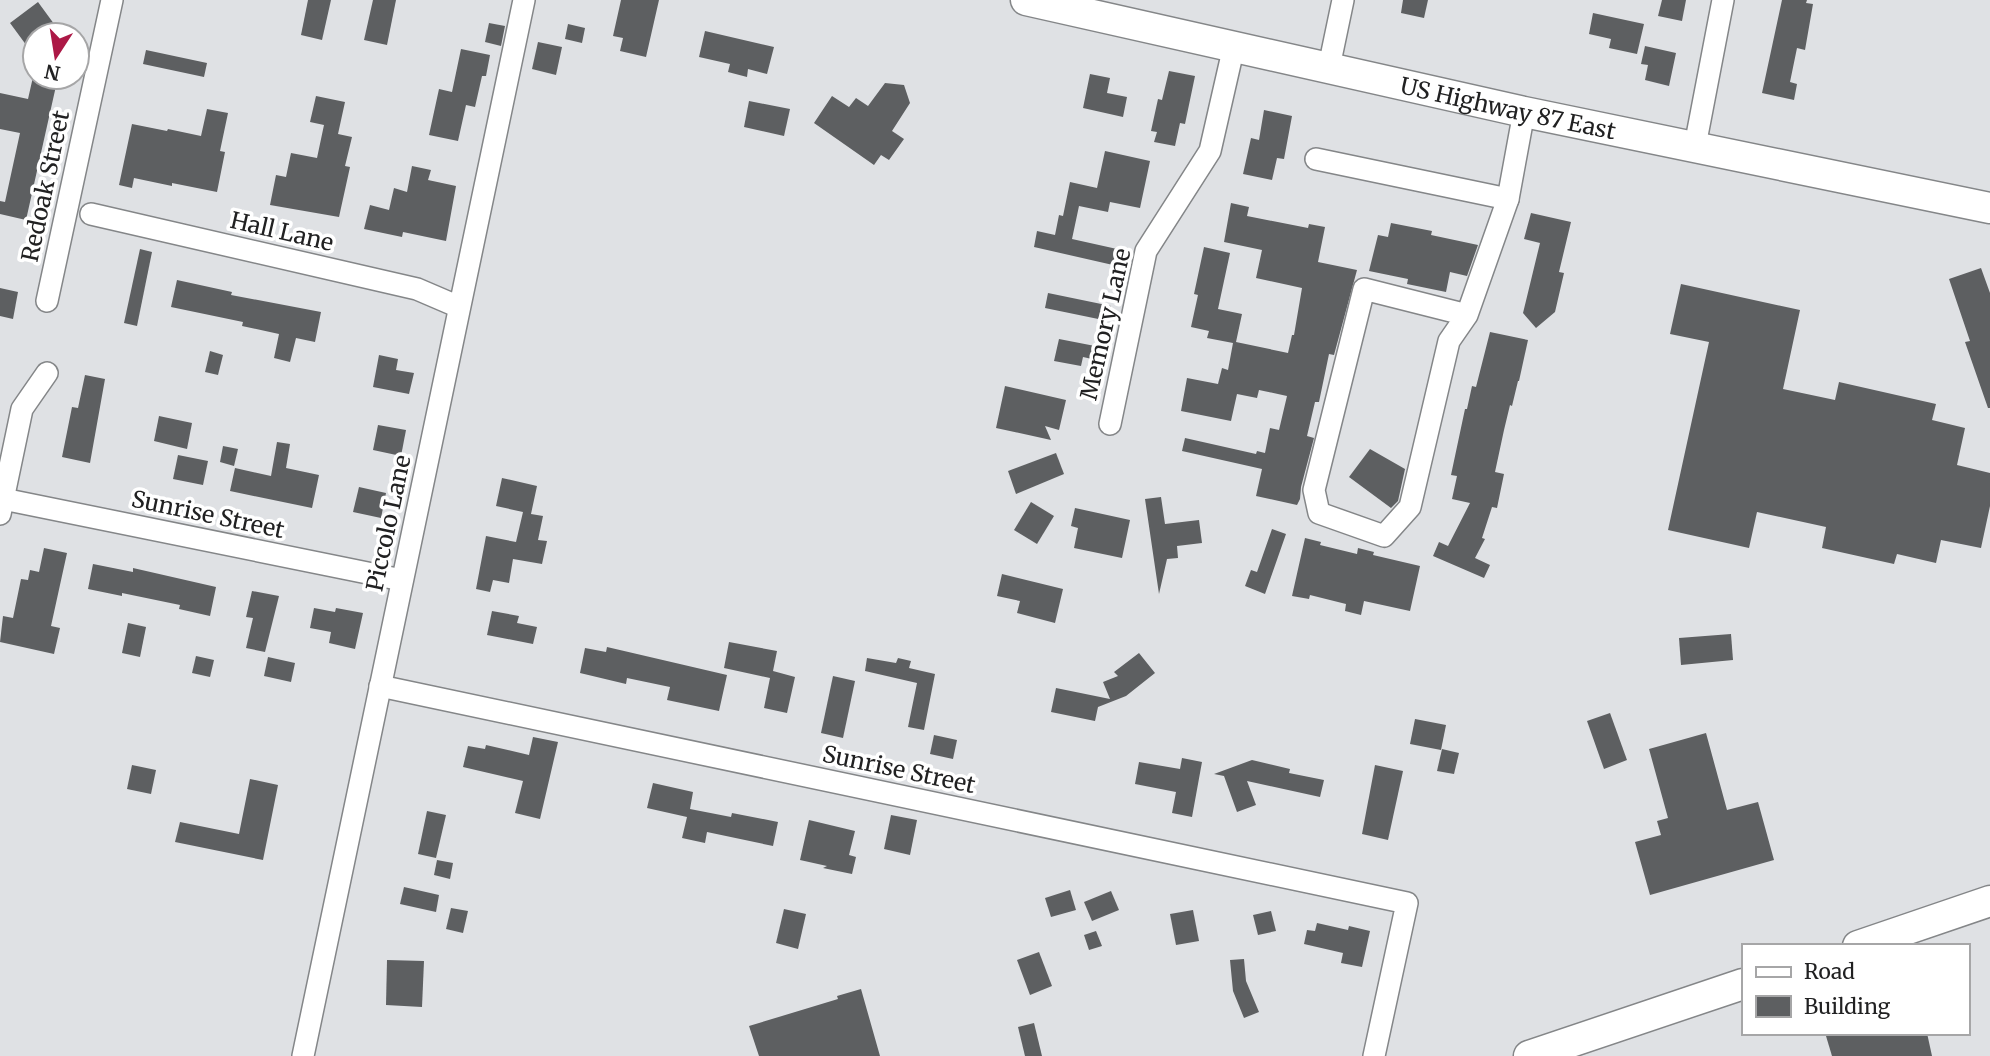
<svg xmlns="http://www.w3.org/2000/svg" width="1990" height="1056" font-family="Merriweather,serif">
  <style>
    .building { fill: #5d5f61 }
    .lines { fill: none; stroke-linecap: round; stroke-linejoin: round }
    .street-casing { stroke: #848688; stroke-width: 24 }
    .secondary-casing { stroke: #848688; stroke-width: 33 }
    .street { stroke: #fff; stroke-width: 21 }
    .secondary { stroke: #fff; stroke-width: 30 }
    .labels { text-anchor: middle; dominant-baseline: central; stroke-width: 7; stroke-linejoin: round; paint-order: stroke }
    .street-label { font-size: 23px; fill: #212122; stroke: #fff }
  </style>
  <rect width="100%" height="100%" fill="#dfe1e4"/>
  <!-- building -->
  <g class="building">
    <polygon points="308,0 331,0 322,40 301,35"/>
    <polygon points="373,0 396,0 387,45 364,40"/>
    <polygon points="621,0 659,0 646,57 620,51 623,38 613,36"/>
    <polygon points="1403,0 1428,0 1424,18 1401,13"/>
    <polygon points="1662,0 1686,0 1682,21 1658,16"/>
    <polygon points="1782,0 1807,0 1806,3 1813,4 1805,50 1797,48 1790,82 1797,84 1794,100 1762,93"/>
    <polygon points="38,2 57,28 48,35 35,35 35,57 10,23"/>
    <polygon points="1593,13 1644,24 1637,54 1609,48 1611,39 1589,34"/>
    <polygon points="489,23 505,26 501,46 485,42"/>
    <polygon points="568,24 585,28 582,43 565,39"/>
    <polygon points="705,31 774,47 767,74 748,69 747,77 728,72 730,64 699,57"/>
    <polygon points="538,42 562,47 556,75 532,69"/>
    <polygon points="1645,46 1676,53 1669,86 1645,80 1648,65 1641,64"/>
    <polygon points="461,49 490,55 486,76 482,76 475,107 466,105 458,141 429,135 439,89 452,92"/>
    <polygon points="146,50 207,63 204,77 143,64"/>
    <polygon points="1169,71 1195,76 1185,124 1180,123 1175,146 1154,142 1157,132 1151,131 1158,99 1162,100"/>
    <polygon points="1090,74 1110,78 1107,93 1127,97 1123,117 1083,108"/>
    <polygon points="33,77 58,77 26,220 0,214 0,201 5,202 20,133 0,129 0,93 28,99"/>
    <polygon points="885,83 904,85 910,103 892,131 904,139 889,160 881,155 874,165 814,123 832,96 849,107 856,98 868,106"/>
    <polygon points="316,96 345,102 338,134 352,137 345,166 350,167 339,217 270,205 276,175 286,177 291,153 317,158 324,125 310,122"/>
    <polygon points="749,101 790,109 784,136 744,127"/>
    <polygon points="207,109 228,113 220,151 225,152 217,192 172,183 172,186 134,178 132,188 119,185 132,124 167,131 168,129 201,136"/>
    <polygon points="1264,110 1292,116 1284,159 1277,158 1272,180 1243,174 1251,138 1259,140"/>
    <polygon points="1105,151 1150,161 1140,208 1110,202 1108,212 1079,206 1072,239 1117,249 1113,265 1034,247 1037,231 1055,235 1059,215 1063,216 1070,182 1097,188"/>
    <polygon points="412,166 431,170 428,180 456,186 446,241 403,232 402,237 364,229 370,205 389,210 394,188 407,192"/>
    <polygon points="1231,203 1249,207 1247,216 1308,228 1309,224 1325,227 1318,262 1357,270 1334,355 1329,354 1319,402 1315,402 1307,436 1314,438 1301,487 1300,499 1297,505 1256,496 1262,469 1182,451 1185,438 1256,454 1257,451 1265,453 1270,428 1279,430 1287,396 1259,390 1257,398 1237,394 1231,421 1181,411 1187,378 1218,384 1222,368 1228,370 1233,343 1207,338 1209,331 1191,327 1198,295 1194,294 1204,247 1230,253 1218,309 1242,314 1236,342 1288,353 1292,335 1294,335 1302,288 1256,278 1262,250 1224,242"/>
    <polygon points="1531,213 1571,222 1559,272 1564,273 1555,312 1536,328 1523,313 1540,243 1524,239"/>
    <polygon points="1391,223 1432,231 1431,235 1478,245 1467,276 1450,272 1446,292 1407,284 1408,279 1369,271 1378,235 1388,237"/>
    <polygon points="140,249 152,252 137,326 124,323"/>
    <polygon points="1981,268 1990,293 1990,408 1988,408 1965,342 1970,341 1949,279"/>
    <polygon points="177,280 232,292 231,295 321,312 315,342 296,338 290,362 274,358 279,334 242,326 243,322 171,307"/>
    <polygon points="1681,284 1800,310 1783,389 1835,400 1839,382 1936,404 1932,420 1965,428 1957,465 1990,473 1990,506 1981,548 1941,540 1936,563 1897,554 1894,564 1822,548 1826,527 1757,512 1749,548 1668,530 1709,342 1670,334"/>
    <polygon points="0,288 18,292 13,319 0,316"/>
    <polygon points="1048,293 1111,306 1108,321 1045,308"/>
    <polygon points="1490,332 1528,340 1519,381 1518,381 1512,406 1510,405 1504,430 1495,472 1504,474 1497,508 1492,507 1482,538 1485,539 1475,558 1490,565 1484,578 1433,556 1439,542 1448,546 1470,503 1452,499 1457,476 1451,475 1465,409 1467,409 1472,386 1476,387"/>
    <polygon points="1059,339 1095,346 1092,359 1083,357 1081,366 1054,361"/>
    <polygon points="210,351 223,355 218,375 205,372"/>
    <polygon points="379,355 398,359 396,370 414,373 409,394 373,387"/>
    <polygon points="85,375 105,379 90,463 62,457 72,407 78,408"/>
    <polygon points="1005,386 1066,400 1059,430 1045,426 1051,440 996,428"/>
    <polygon points="159,416 192,423 187,449 154,441"/>
    <polygon points="378,425 406,430 401,456 373,450"/>
    <polygon points="277,442 290,444 286,468 319,475 312,508 230,491 235,468 271,476"/>
    <polygon points="223,446 238,449 234,466 220,462"/>
    <polygon points="1370,449 1405,469 1398,501 1391,508 1349,477"/>
    <polygon points="1056,453 1064,474 1016,494 1008,471"/>
    <polygon points="178,455 208,461 203,485 173,479"/>
    <polygon points="502,478 537,486 531,514 543,516 538,540 547,541 542,564 513,559 509,583 493,580 490,592 476,589 486,536 516,542 523,512 496,506"/>
    <polygon points="359,487 386,493 381,518 353,512"/>
    <polygon points="1161,497 1165,524 1199,520 1202,543 1177,546 1178,558 1167,559 1159,594 1145,499"/>
    <polygon points="1031,502 1054,516 1037,544 1014,530"/>
    <polygon points="1075,508 1130,520 1122,558 1074,548 1078,528 1071,526"/>
    <polygon points="1272,529 1286,534 1265,594 1245,586 1251,570 1257,572"/>
    <polygon points="1305,538 1321,542 1320,545 1357,554 1358,548 1374,552 1373,555 1420,566 1410,611 1364,601 1361,615 1345,611 1346,604 1310,595 1309,599 1292,596"/>
    <polygon points="44,548 67,553 51,626 60,628 54,654 0,642 3,616 13,618 21,579 28,580 30,570 39,572"/>
    <polygon points="93,564 133,572 133,568 216,587 210,616 179,609 180,605 122,593 122,596 88,589"/>
    <polygon points="1002,574 1063,589 1055,623 1017,613 1020,601 997,596"/>
    <polygon points="252,591 279,596 265,652 246,648 253,618 246,617"/>
    <polygon points="314,608 335,612 336,608 363,613 355,649 329,643 331,632 310,628"/>
    <polygon points="492,611 519,616 517,623 537,627 533,644 487,635"/>
    <polygon points="128,623 146,627 140,657 122,653"/>
    <polygon points="1731,634 1733,660 1681,665 1679,638"/>
    <polygon points="729,642 777,651 773,671 795,677 787,713 764,708 770,678 724,668"/>
    <polygon points="607,647 727,675 719,711 667,700 670,687 627,678 626,684 580,673 585,648 606,652"/>
    <polygon points="1139,653 1155,673 1126,696 1098,707 1095,721 1051,712 1056,688 1110,699 1103,682 1118,676 1114,672"/>
    <polygon points="196,656 214,660 210,677 192,673"/>
    <polygon points="268,657 295,663 291,682 264,676"/>
    <polygon points="867,658 896,663 898,658 911,661 909,668 935,674 924,730 908,727 917,683 865,671"/>
    <polygon points="833,676 855,681 843,738 821,733"/>
    <polygon points="1610,713 1627,760 1604,769 1587,721"/>
    <polygon points="1415,719 1446,725 1441,750 1410,744"/>
    <polygon points="1706,733 1727,810 1758,802 1774,860 1650,895 1635,842 1661,835 1657,821 1668,818 1649,749"/>
    <polygon points="934,735 957,740 953,759 930,754"/>
    <polygon points="533,737 558,742 540,819 515,813 523,781 463,767 468,746 485,749 486,745 529,755"/>
    <polygon points="1442,749 1459,753 1454,774 1437,771"/>
    <polygon points="1182,758 1202,762 1192,817 1172,813 1176,792 1135,784 1139,762 1180,769"/>
    <polygon points="1252,760 1290,769 1289,773 1324,780 1320,797 1247,781 1256,805 1237,812 1224,776 1214,774"/>
    <polygon points="132,765 156,770 151,794 127,789"/>
    <polygon points="1375,765 1403,771 1388,840 1362,834"/>
    <polygon points="250,779 278,785 263,860 175,842 180,822 239,834"/>
    <polygon points="653,783 693,792 690,809 731,817 732,813 778,822 773,846 707,832 705,843 682,838 687,817 647,808"/>
    <polygon points="427,811 446,815 436,858 418,854"/>
    <polygon points="891,815 917,820 910,855 884,849"/>
    <polygon points="809,820 855,831 849,855 856,857 852,874 823,868 827,866 800,860"/>
    <polygon points="437,860 453,863 450,879 434,875"/>
    <polygon points="404,887 439,895 436,912 400,904"/>
    <polygon points="1070,890 1076,910 1051,917 1045,898"/>
    <polygon points="1111,891 1119,910 1092,921 1084,902"/>
    <polygon points="451,908 468,911 463,933 446,929"/>
    <polygon points="784,909 806,914 798,949 776,943"/>
    <polygon points="1193,910 1199,941 1176,945 1170,914"/>
    <polygon points="1271,911 1276,931 1258,935 1253,915"/>
    <polygon points="1317,923 1348,930 1349,926 1370,931 1362,967 1341,963 1343,953 1304,944 1307,930 1315,931"/>
    <polygon points="1096,931 1102,946 1089,950 1084,935"/>
    <polygon points="1039,952 1052,986 1030,995 1017,960"/>
    <polygon points="1244,959 1246,981 1259,1012 1244,1018 1233,991 1230,960"/>
    <polygon points="387,960 424,961 422,1007 386,1005"/>
    <polygon points="861,989 880,1056 759,1056 749,1026 838,999 837,996"/>
    <polygon points="1034,1023 1042,1056 1025,1056 1018,1027"/>
    <polygon points="1836,1033 1927,1033 1932,1056 1832,1056 1826,1036"/>
  </g>
  <g class="lines">
    <!-- street casing -->
    <g class="street-casing">
      <g id="street">
        <polyline points="1329,67 1343,0"/>
        <polyline points="1695,146 1723,0"/>
        <polyline points="1316,159 1508,199"/>
        <polyline points="91,214 417,289 459,307"/>
        <polyline points="47,301 112,0"/>
        <polyline points="1467,315 1364,289 1314,490 1319,513 1384,536 1410,507 1449,341 1467,315 1508,199 1524,112"/>
        <polyline points="1110,424 1146,251 1210,151 1234,46"/>
        <polyline points="3,499 402,580"/>
        <polyline points="0,514 22,409 47,373"/>
        <polyline points="380,686 1407,903 1374,1056"/>
        <polyline points="303,1056 524,0"/>
      </g>
    </g>
    <!-- secondary casing -->
    <g class="secondary-casing">
      <g id="secondary">
        <path id="s1" d="M 1026,0 L 1524,112 L 1990,208"/>
        <polyline points="1858,946 1990,901"/>
        <polyline points="1529,1056 1743,984"/>
      </g>
    </g>
    <!-- street -->
    <use href="#street" class="street"/>
    <!-- secondary -->
    <use href="#secondary" class="secondary"/>
  </g>
  <g class="labels">
    <!-- street labels -->
    <g class="street-label">
      <text stroke="none"><textPath href="#s1" startOffset="494">US Highway 87 East</textPath></text>
      <text transform="translate(45 186) rotate(-78)">Redoak Street</text>
      <text transform="translate(282 231) rotate(13)">Hall Lane</text>
      <text transform="translate(1105 324) rotate(-77)">Memory Lane</text>
      <text transform="translate(208 514) rotate(12)">Sunrise Street</text>
      <text transform="translate(388 523) rotate(-78)">Piccolo Lane</text>
      <text transform="translate(899 769) rotate(12)">Sunrise Street</text>
    </g>
  </g>
  <!-- legend -->
  <rect x="1742" y="944" width="228" height="91" fill="#ffffff" stroke="#a6a6a7" stroke-width="2"/>
  <rect x="1756" y="967" width="35" height="10" fill="#ffffff" stroke="#a6a6a7" stroke-width="2"/>
  <text x="1804" y="979" font-size="21" fill="#212122">Road</text>
  <rect x="1756" y="996" width="35" height="21" fill="#5d5f61" stroke="#a6a6a7" stroke-width="2"/>
  <text x="1804" y="1014" font-size="21" fill="#212122">Building</text>
  <!-- north arrow -->
  <g transform="translate(56 56) rotate(192)"><circle r="33" fill="#ffffff" stroke="#a6a6a7" stroke-width="2"/>
  <path d="M0-5L12 26L0 18L-12 26Z" fill="#ac1846"/>
  <text y="-10" font-size="19" font-weight="bold" text-anchor="middle" fill="#212122">N</text>
  </g>
</svg>
